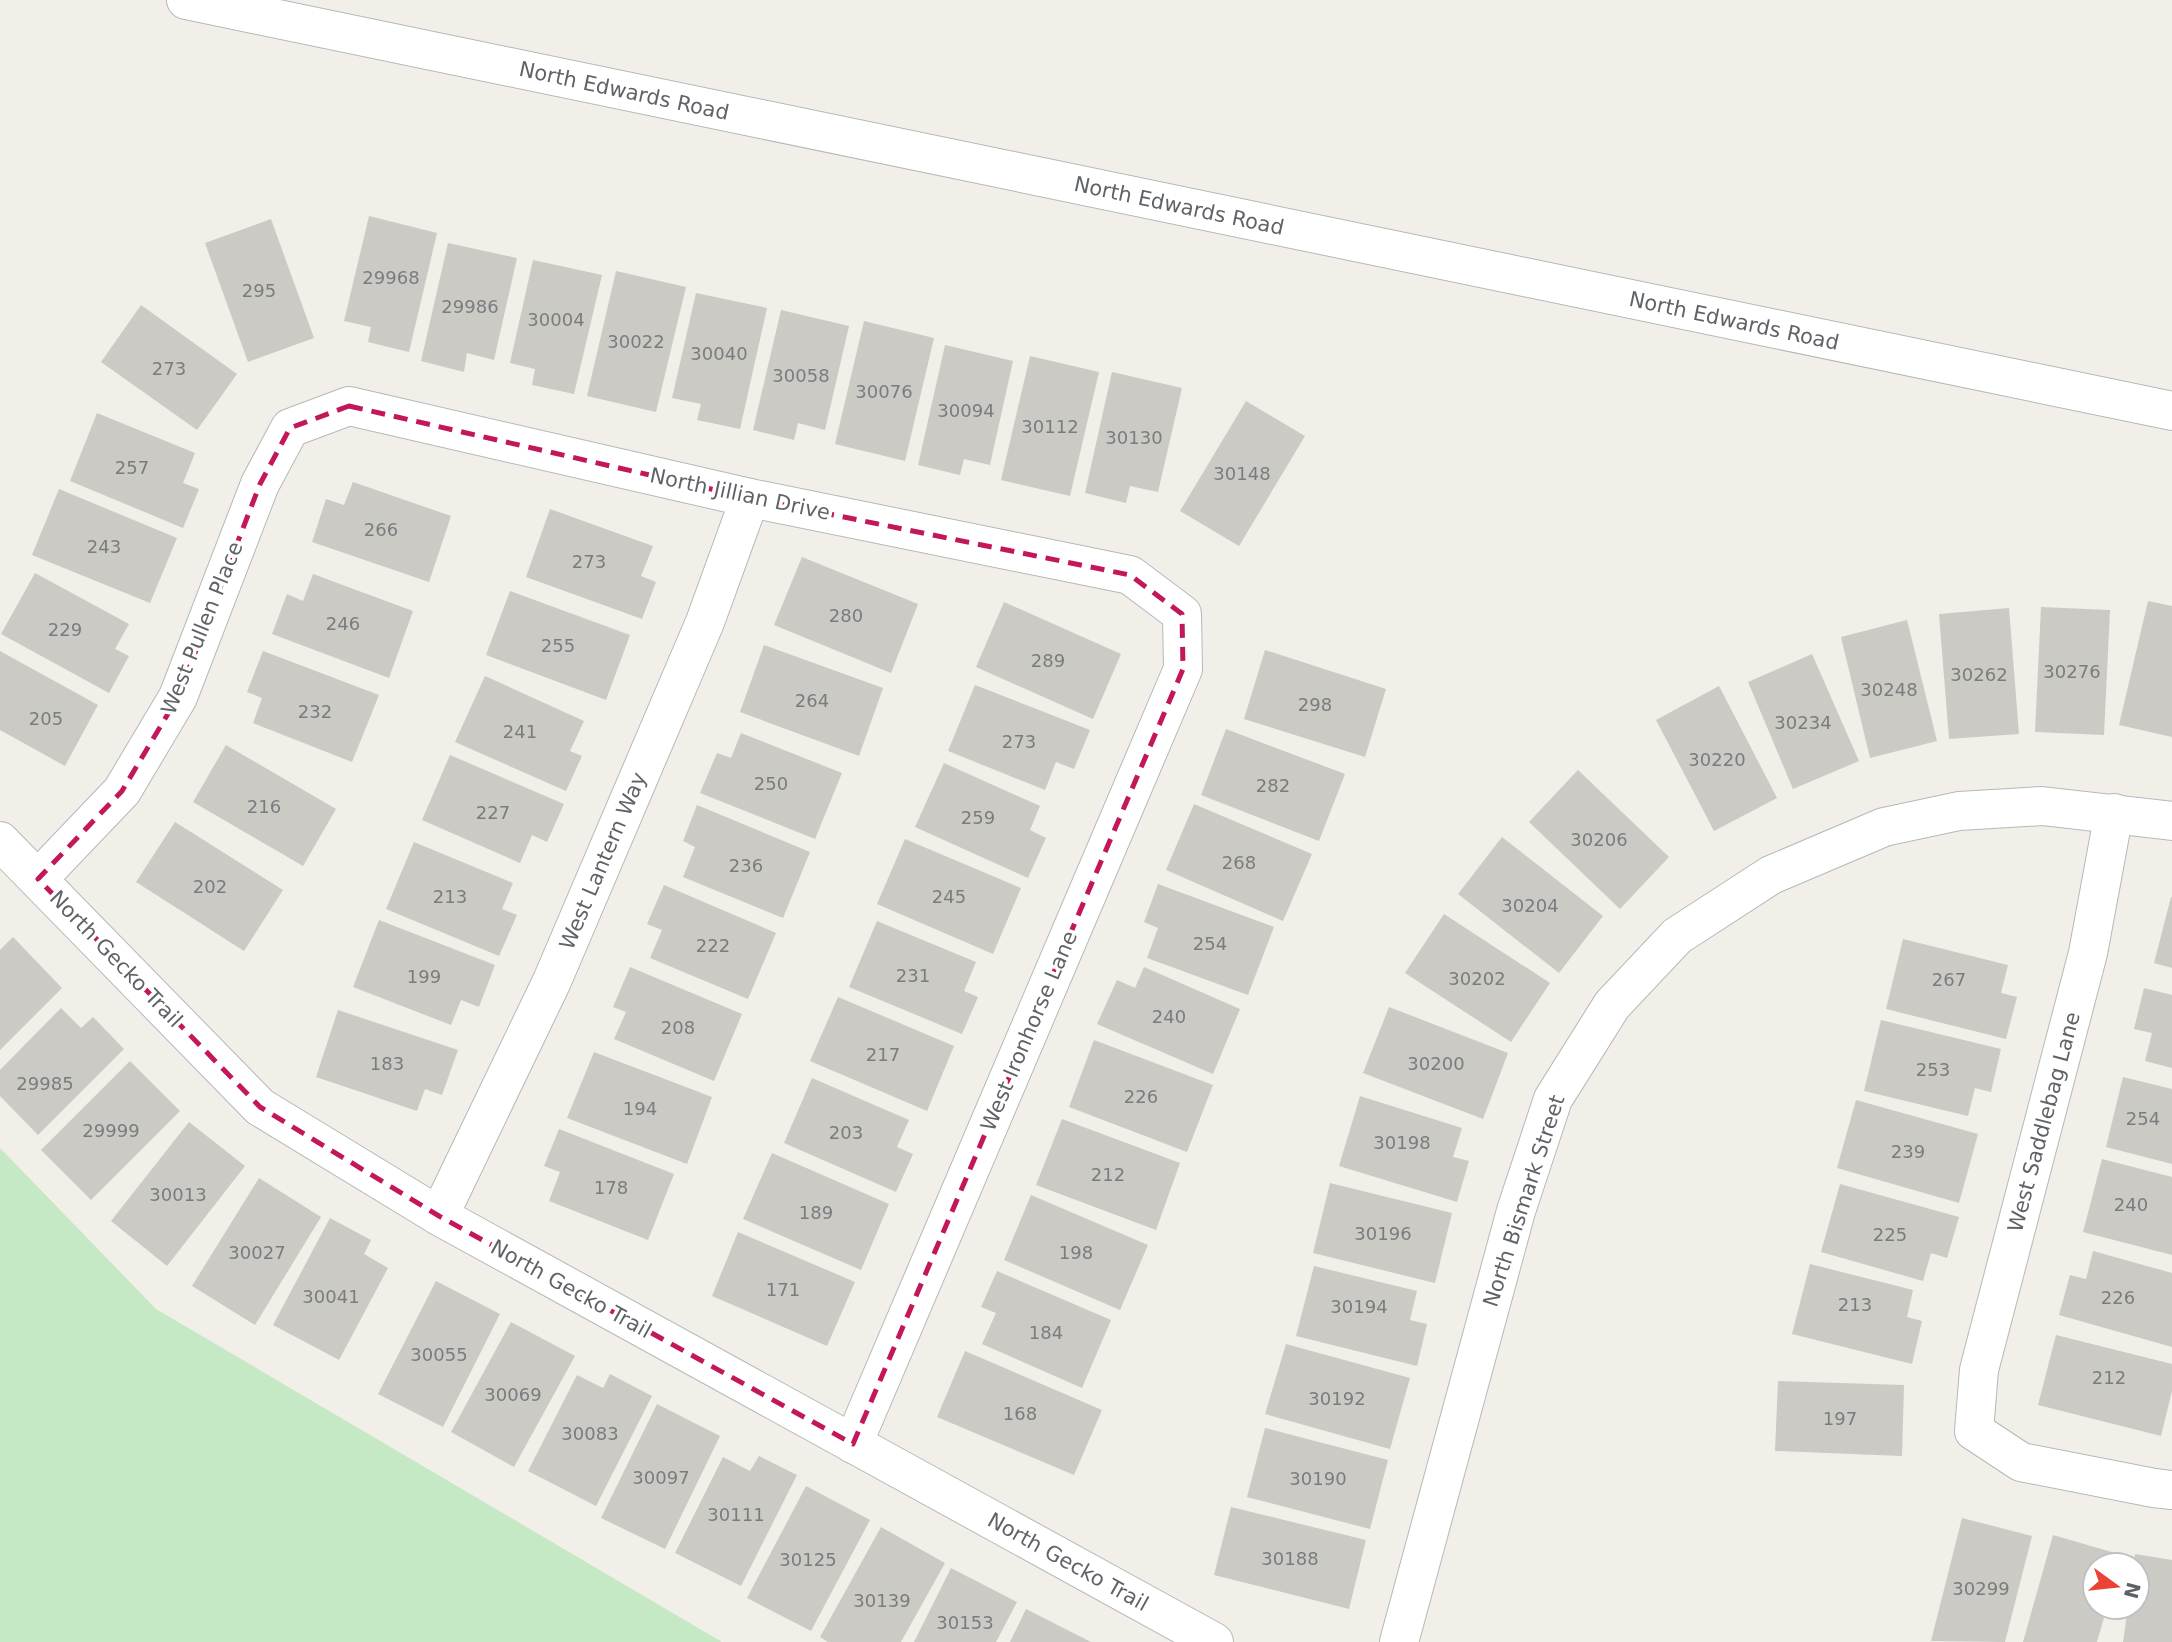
<svg xmlns="http://www.w3.org/2000/svg" width="2172" height="1642" font-family="'DejaVu Sans',sans-serif">
  <style>
    .green { fill: #c5e8c5 }
    .building { fill: #cccac5 }
    .lines { fill: none; stroke-linecap: round; stroke-linejoin: round }
    .street-casing { stroke: #b5b8bc; stroke-width: 40 }
    .street { stroke: #fff; stroke-width: 38 }
    .marked { fill: none; stroke: #c2185b; stroke-width: 5; stroke-dasharray: 14 9; stroke-linejoin: round }
    .labels { text-anchor: middle; dominant-baseline: central; stroke-width: 7; stroke-linejoin: round; paint-order: stroke }
    .number-label { font-size: 18px; fill: #7a7d7f }
    .street-label { font-size: 21px; fill: #5f6368; stroke: #fff }
  </style>
  <rect width="100%" height="100%" fill="#f1efe8"/>
  <!-- green -->
  <polygon class="green" points="0,1148 156,1309 722,1642 0,1642"/>
  <!-- building -->
  <g class="building">
    <polygon points="369,216 437,233 409,352 368,342 371,327 344,321"/>
    <polygon points="271,219 314,338 248,362 205,243"/>
    <polygon points="448,243 517,258 494,360 467,353 464,372 421,361"/>
    <polygon points="533,260 602,275 574,394 532,385 535,369 510,363"/>
    <polygon points="616,271 686,287 656,412 587,396"/>
    <polygon points="696,293 767,308 740,429 697,420 701,404 672,398"/>
    <polygon points="141,305 237,374 197,430 101,362"/>
    <polygon points="781,310 849,326 825,430 798,423 794,440 753,430"/>
    <polygon points="864,321 934,338 905,461 835,444"/>
    <polygon points="945,345 1013,361 990,465 964,459 960,475 918,465"/>
    <polygon points="1030,356 1099,372 1070,496 1001,480"/>
    <polygon points="1112,372 1182,388 1158,492 1130,486 1126,503 1085,493"/>
    <polygon points="1246,401 1305,436 1239,546 1180,511"/>
    <polygon points="97,413 195,453 183,483 199,489 183,528 70,481"/>
    <polygon points="353,482 451,516 429,582 312,542 326,499 344,505"/>
    <polygon points="59,489 177,538 150,603 32,555"/>
    <polygon points="550,509 653,546 641,576 656,582 642,619 526,577"/>
    <polygon points="802,557 918,604 891,673 774,625"/>
    <polygon points="35,573 129,624 115,649 129,656 109,693 1,634"/>
    <polygon points="313,574 413,611 389,678 272,634 287,594 303,601"/>
    <polygon points="510,591 630,635 606,700 486,655"/>
    <polygon points="2148,601 2172,606 2172,737 2119,725"/>
    <polygon points="1004,602 1121,654 1093,719 976,667"/>
    <polygon points="2041,607 2110,610 2104,735 2035,732"/>
    <polygon points="2009,608 2019,734 1949,739 1939,614"/>
    <polygon points="1907,620 1937,741 1870,758 1841,637"/>
    <polygon points="764,645 883,688 859,756 740,712"/>
    <polygon points="1265,650 1386,689 1365,757 1244,719"/>
    <polygon points="0,651 98,705 65,766 0,730"/>
    <polygon points="263,651 379,695 352,762 253,723 262,698 247,692"/>
    <polygon points="1812,654 1859,761 1793,789 1748,682"/>
    <polygon points="485,676 584,721 570,751 582,756 566,791 455,742"/>
    <polygon points="975,685 1090,730 1074,769 1056,762 1045,790 948,751"/>
    <polygon points="1719,686 1777,798 1714,831 1656,720"/>
    <polygon points="1226,729 1345,774 1319,841 1201,795"/>
    <polygon points="741,733 842,773 815,839 700,793 717,753 731,758"/>
    <polygon points="226,745 336,809 303,866 193,802"/>
    <polygon points="450,755 564,804 547,842 532,835 520,863 422,820"/>
    <polygon points="944,763 1040,806 1030,830 1046,838 1028,878 915,827"/>
    <polygon points="1578,770 1669,857 1620,909 1529,822"/>
    <polygon points="1194,804 1312,854 1283,921 1166,870"/>
    <polygon points="697,805 810,852 783,918 683,877 695,847 683,841"/>
    <polygon points="175,822 283,890 244,951 136,882"/>
    <polygon points="1502,837 1603,916 1559,973 1458,894"/>
    <polygon points="905,839 1021,888 993,954 877,904"/>
    <polygon points="414,842 513,883 502,909 517,915 499,956 386,909"/>
    <polygon points="1158,884 1274,927 1248,995 1147,958 1158,928 1144,922"/>
    <polygon points="664,885 776,933 748,999 650,958 662,930 647,924"/>
    <polygon points="2171,897 2172,897 2172,968 2154,963"/>
    <polygon points="1444,914 1550,983 1511,1042 1405,973"/>
    <polygon points="379,920 495,965 479,1007 461,1000 451,1025 353,987"/>
    <polygon points="877,921 976,962 964,991 978,997 962,1034 849,987"/>
    <polygon points="13,937 62,988 0,1050 0,950"/>
    <polygon points="1903,939 2008,965 2001,993 2017,997 2006,1039 1886,1009"/>
    <polygon points="630,967 742,1014 714,1081 614,1039 626,1012 613,1007"/>
    <polygon points="1144,967 1240,1009 1213,1074 1097,1024 1117,980 1135,988"/>
    <polygon points="2144,988 2172,995 2172,1068 2145,1061 2152,1033 2134,1029"/>
    <polygon points="838,997 954,1046 927,1111 810,1061"/>
    <polygon points="1389,1007 1508,1053 1483,1119 1363,1073"/>
    <polygon points="61,1008 81,1028 93,1017 124,1049 38,1135 0,1096 0,1070"/>
    <polygon points="338,1010 458,1050 442,1095 425,1089 417,1111 316,1077"/>
    <polygon points="1881,1020 2001,1049 1991,1092 1975,1088 1968,1116 1864,1091"/>
    <polygon points="1094,1040 1213,1085 1187,1152 1069,1107"/>
    <polygon points="594,1052 712,1097 687,1164 567,1118"/>
    <polygon points="130,1061 180,1111 91,1200 41,1150"/>
    <polygon points="2123,1077 2172,1089 2172,1164 2106,1147"/>
    <polygon points="812,1078 909,1120 897,1147 913,1154 896,1192 784,1143"/>
    <polygon points="1360,1096 1462,1128 1453,1157 1469,1161 1457,1202 1339,1166"/>
    <polygon points="1856,1100 1978,1134 1959,1203 1837,1168"/>
    <polygon points="1062,1119 1180,1163 1156,1230 1036,1185"/>
    <polygon points="189,1122 245,1166 167,1266 111,1221"/>
    <polygon points="559,1129 674,1174 648,1240 549,1201 560,1172 544,1166"/>
    <polygon points="772,1153 889,1204 861,1270 743,1219"/>
    <polygon points="2102,1159 2172,1177 2172,1255 2083,1232"/>
    <polygon points="259,1178 321,1217 255,1325 192,1286"/>
    <polygon points="1330,1183 1452,1213 1435,1283 1313,1253"/>
    <polygon points="1840,1184 1959,1217 1947,1258 1931,1253 1923,1281 1821,1252"/>
    <polygon points="1031,1195 1148,1245 1120,1310 1004,1260"/>
    <polygon points="330,1218 371,1240 364,1254 388,1268 339,1360 273,1325"/>
    <polygon points="738,1232 855,1282 827,1346 712,1296"/>
    <polygon points="2093,1251 2172,1273 2172,1347 2059,1315 2070,1275 2086,1279"/>
    <polygon points="1810,1264 1913,1290 1907,1317 1922,1321 1912,1364 1792,1334"/>
    <polygon points="1314,1266 1417,1291 1410,1320 1427,1324 1417,1366 1296,1336"/>
    <polygon points="997,1271 1111,1320 1082,1388 982,1344 996,1313 981,1307"/>
    <polygon points="436,1281 500,1314 443,1427 378,1394"/>
    <polygon points="511,1322 575,1356 514,1467 451,1432"/>
    <polygon points="2056,1335 2172,1364 2172,1391 2161,1436 2038,1405"/>
    <polygon points="1286,1344 1410,1378 1390,1449 1265,1414"/>
    <polygon points="965,1351 1102,1410 1074,1475 937,1417"/>
    <polygon points="610,1374 652,1396 596,1506 528,1471 577,1375 603,1388"/>
    <polygon points="1778,1381 1904,1385 1902,1456 1775,1451"/>
    <polygon points="657,1404 720,1436 665,1549 601,1518"/>
    <polygon points="1265,1428 1388,1460 1370,1529 1247,1497"/>
    <polygon points="759,1456 797,1475 741,1586 675,1553 723,1457 750,1471"/>
    <polygon points="806,1486 870,1520 811,1631 747,1598"/>
    <polygon points="1231,1507 1366,1540 1349,1609 1214,1575"/>
    <polygon points="1962,1518 2032,1536 2005,1642 1931,1641"/>
    <polygon points="881,1527 945,1563 901,1642 828,1642 820,1637"/>
    <polygon points="2053,1535 2122,1555 2119,1565 2095,1565 2095,1607 2107,1607 2097,1642 2023,1642"/>
    <polygon points="2135,1554 2172,1560 2172,1642 2123,1642 2128,1607 2137,1607 2137,1565 2134,1565"/>
    <polygon points="951,1568 1017,1602 996,1642 914,1642"/>
    <polygon points="1026,1609 1091,1642 1010,1642"/>
  </g>
  <g class="lines">
    <!-- street casing -->
    <g class="street-casing">
      <g id="street">
        <polyline points="186,0 2172,411"/>
        <polyline points="2114,813 2088,953 1979,1370 1974,1431 2021,1462 2154,1488 2172,1490"/>
        <polyline points="0,841 260,1107 439,1216 1214,1642"/>
        <polyline points="38,879 122,791 178,697 260,484 290,428 349,406 750,498 1130,575 1182,614 1183,669 853,1444"/>
        <polyline points="439,1216 552,981 705,622 750,498"/>
        <polyline points="1399,1642 1516,1211 1553,1099 1612,1005 1677,936 1771,875 1884,827 1959,811 2042,806 2172,821"/>
      </g>
    </g>
    <!-- street -->
    <use href="#street" class="street"/>
  </g>
  <!-- marked area -->
  <path class="marked" d="M 349,406 L 750,498 L 1130,575 L 1182,614 L 1183,669 L 853,1444 L 439,1216 L 260,1107 L 38,879 L 122,791 L 178,697 L 260,484 L 290,428 Z"/>
  <g class="labels">
    <!-- number labels -->
    <g class="number-label">
      <text x="391" y="277">29968</text>
      <text x="259" y="290">295</text>
      <text x="470" y="306">29986</text>
      <text x="556" y="319">30004</text>
      <text x="636" y="341">30022</text>
      <text x="719" y="353">30040</text>
      <text x="169" y="368">273</text>
      <text x="801" y="375">30058</text>
      <text x="884" y="391">30076</text>
      <text x="966" y="410">30094</text>
      <text x="1050" y="426">30112</text>
      <text x="1134" y="437">30130</text>
      <text x="132" y="467">257</text>
      <text x="1242" y="473">30148</text>
      <text x="381" y="529">266</text>
      <text x="104" y="546">243</text>
      <text x="589" y="561">273</text>
      <text x="846" y="615">280</text>
      <text x="343" y="623">246</text>
      <text x="65" y="629">229</text>
      <text x="558" y="645">255</text>
      <text x="1048" y="660">289</text>
      <text x="2072" y="671">30276</text>
      <text x="1979" y="674">30262</text>
      <text x="1889" y="689">30248</text>
      <text x="812" y="700">264</text>
      <text x="1315" y="704">298</text>
      <text x="315" y="711">232</text>
      <text x="46" y="718">205</text>
      <text x="1803" y="722">30234</text>
      <text x="520" y="731">241</text>
      <text x="1019" y="741">273</text>
      <text x="1717" y="759">30220</text>
      <text x="771" y="783">250</text>
      <text x="1273" y="785">282</text>
      <text x="264" y="806">216</text>
      <text x="493" y="812">227</text>
      <text x="978" y="817">259</text>
      <text x="1599" y="839">30206</text>
      <text x="1239" y="862">268</text>
      <text x="746" y="865">236</text>
      <text x="210" y="886">202</text>
      <text x="450" y="896">213</text>
      <text x="949" y="896">245</text>
      <text x="1530" y="905">30204</text>
      <text x="1210" y="943">254</text>
      <text x="713" y="945">222</text>
      <text x="913" y="975">231</text>
      <text x="424" y="976">199</text>
      <text x="1477" y="978">30202</text>
      <text x="1949" y="979">267</text>
      <text x="1169" y="1016">240</text>
      <text x="678" y="1027">208</text>
      <text x="883" y="1054">217</text>
      <text x="387" y="1063">183</text>
      <text x="1436" y="1063">30200</text>
      <text x="1933" y="1069">253</text>
      <text x="45" y="1083">29985</text>
      <text x="1141" y="1096">226</text>
      <text x="640" y="1108">194</text>
      <text x="2143" y="1118">254</text>
      <text x="111" y="1130">29999</text>
      <text x="846" y="1132">203</text>
      <text x="1402" y="1142">30198</text>
      <text x="1908" y="1151">239</text>
      <text x="1108" y="1174">212</text>
      <text x="611" y="1187">178</text>
      <text x="178" y="1194">30013</text>
      <text x="2131" y="1204">240</text>
      <text x="816" y="1212">189</text>
      <text x="1383" y="1233">30196</text>
      <text x="1890" y="1234">225</text>
      <text x="257" y="1252">30027</text>
      <text x="1076" y="1252">198</text>
      <text x="783" y="1289">171</text>
      <text x="331" y="1296">30041</text>
      <text x="2118" y="1297">226</text>
      <text x="1855" y="1304">213</text>
      <text x="1359" y="1306">30194</text>
      <text x="1046" y="1332">184</text>
      <text x="439" y="1354">30055</text>
      <text x="2109" y="1377">212</text>
      <text x="513" y="1394">30069</text>
      <text x="1337" y="1398">30192</text>
      <text x="1020" y="1413">168</text>
      <text x="1840" y="1418">197</text>
      <text x="590" y="1433">30083</text>
      <text x="661" y="1477">30097</text>
      <text x="1318" y="1478">30190</text>
      <text x="736" y="1514">30111</text>
      <text x="1290" y="1558">30188</text>
      <text x="808" y="1559">30125</text>
      <text x="1981" y="1588">30299</text>
      <text x="882" y="1600">30139</text>
      <text x="965" y="1622">30153</text>
    </g>
    <!-- street labels -->
    <g class="street-label">
      <text transform="translate(624 91) rotate(12)">North Edwards Road</text>
      <text transform="translate(1179 206) rotate(12)">North Edwards Road</text>
      <text transform="translate(1734 321) rotate(12)">North Edwards Road</text>
      <text transform="translate(740 494) rotate(12)">North Jillian Drive</text>
      <text transform="translate(202 628) rotate(-68)">West Pullen Place</text>
      <text transform="translate(603 861) rotate(-67)">West Lantern Way</text>
      <text transform="translate(116 959) rotate(46)">North Gecko Trail</text>
      <text transform="translate(1029 1031) rotate(-67)">West Ironhorse Lane</text>
      <text transform="translate(2044 1122) rotate(-75)">West Saddlebag Lane</text>
      <text transform="translate(1524 1201) rotate(-72)">North Bismark Street</text>
      <text transform="translate(571 1289) rotate(29)">North Gecko Trail</text>
      <text transform="translate(1068 1562) rotate(29)">North Gecko Trail</text>
    </g>
  </g>
  <!-- north arrow -->
  <g transform="translate(2116 1586) rotate(105)"><circle r="33" fill="#ffffff" stroke="#bfc1c3" stroke-width="2"/>
  <path d="M0-5L12 26L0 18L-12 26Z" fill="#ea4335"/>
  <text y="-10" font-size="19" font-weight="bold" text-anchor="middle" fill="#5f6368">N</text>
  </g>
</svg>
